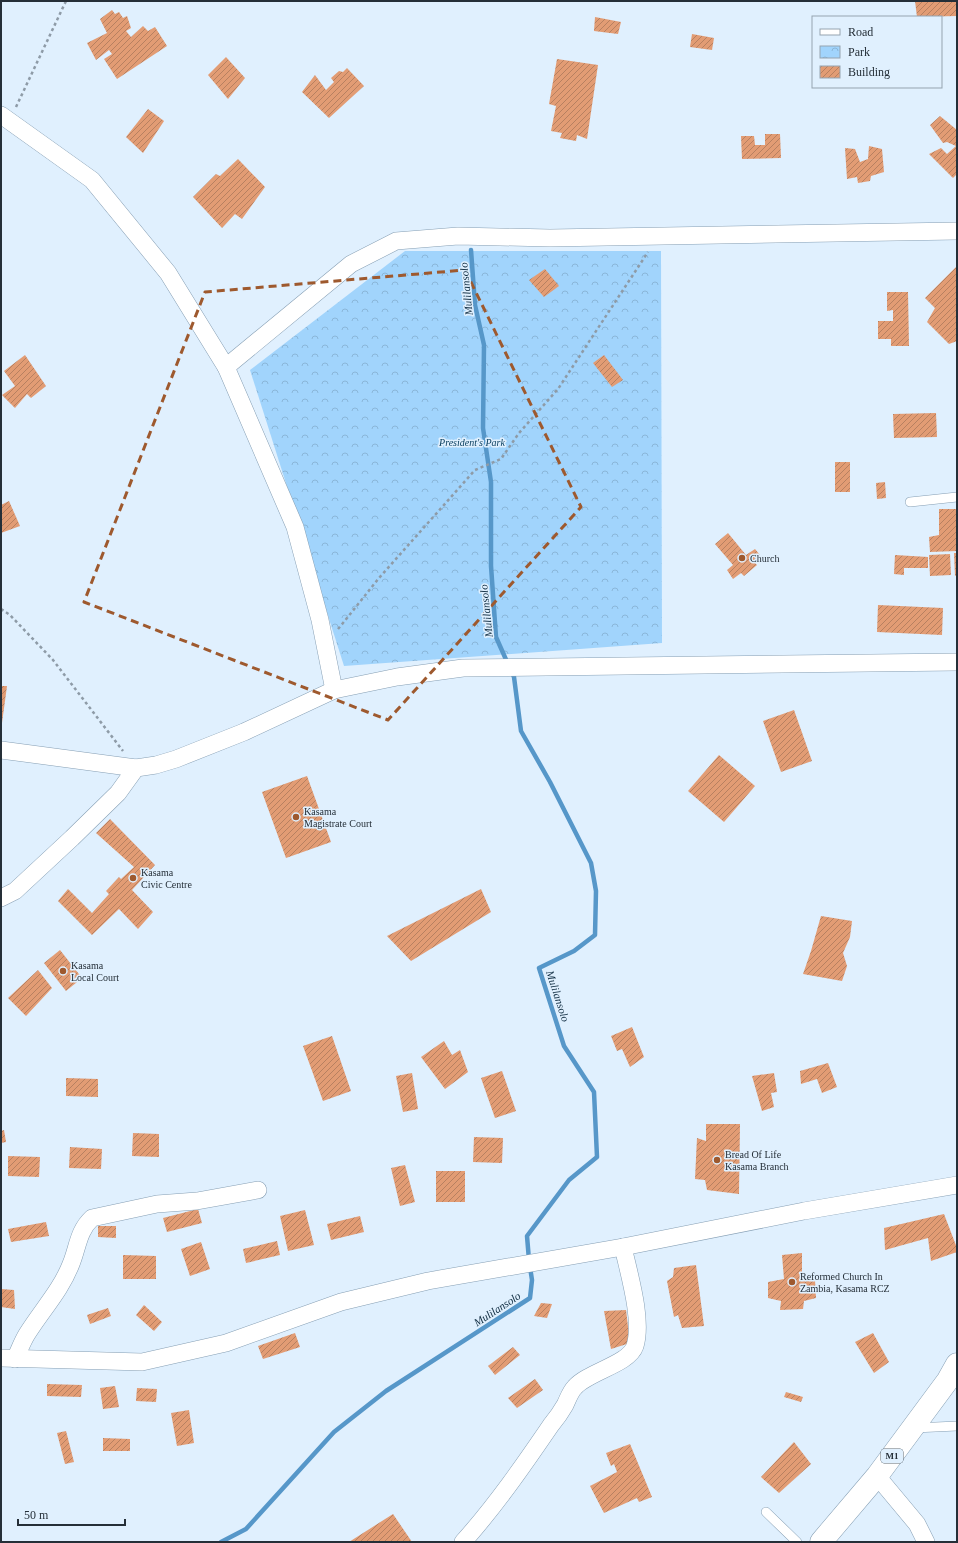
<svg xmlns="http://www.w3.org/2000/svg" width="958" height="1543" font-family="Georgia,serif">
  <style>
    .park { fill: url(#park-crowns) }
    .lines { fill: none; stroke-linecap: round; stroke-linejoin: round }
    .stream { stroke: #5697c9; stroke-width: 4.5 }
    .building { fill: url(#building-hatch) }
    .lane-casing { stroke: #869fb4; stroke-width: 10 }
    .street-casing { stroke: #869fb4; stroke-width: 18 }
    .primary-casing { stroke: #869fb4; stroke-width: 23 }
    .path { stroke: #8e9ba7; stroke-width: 2.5; stroke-dasharray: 3 3; stroke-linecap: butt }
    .lane { stroke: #fff; stroke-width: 9 }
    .street { stroke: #fff; stroke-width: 17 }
    .primary { stroke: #fff; stroke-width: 22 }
    .marked { fill: none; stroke: #9e592e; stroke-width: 3; stroke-dasharray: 8 5; stroke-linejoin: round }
    .poi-dot { fill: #9e592e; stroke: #e0f0fe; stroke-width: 1.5 }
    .labels { text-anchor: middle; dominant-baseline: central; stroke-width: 3; stroke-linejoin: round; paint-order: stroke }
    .shield { fill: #e0f0fe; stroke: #5d6973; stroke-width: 1 }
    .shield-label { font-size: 9px; font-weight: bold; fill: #252f38 }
    .park-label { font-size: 10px; font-style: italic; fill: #053b5c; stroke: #e0f0fe }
    .poi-label { font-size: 10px; fill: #252f38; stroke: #e0f0fe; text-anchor: start }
    .water-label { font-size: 11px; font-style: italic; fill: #112e43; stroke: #e0f0fe }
  </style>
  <defs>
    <pattern id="park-crowns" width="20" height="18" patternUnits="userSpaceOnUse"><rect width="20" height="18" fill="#a1d4fc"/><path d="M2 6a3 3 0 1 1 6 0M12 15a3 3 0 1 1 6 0" fill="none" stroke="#8ab6d9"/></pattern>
    <pattern id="building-hatch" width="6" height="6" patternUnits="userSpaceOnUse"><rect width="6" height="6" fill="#e29c74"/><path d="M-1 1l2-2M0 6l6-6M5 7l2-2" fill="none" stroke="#b78060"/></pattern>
  </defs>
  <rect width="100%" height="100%" fill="#e0f0fe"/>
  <!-- park -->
  <polygon class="park" points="405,251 661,251 662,643 344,666 250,370"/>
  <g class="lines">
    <!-- stream -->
    <g class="stream">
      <polyline points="471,250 475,305 484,345 483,428 491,482 491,566 496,637 508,664"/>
      <polyline points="511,670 514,677 521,731 550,782 591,863 596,891 595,935 574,951 539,968 564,1046 594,1092 597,1157 569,1180 527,1236 529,1260"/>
      <polyline points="221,1542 246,1529 334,1432 386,1391 530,1298 532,1280 530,1267"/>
    </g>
  </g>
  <!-- building -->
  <g class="building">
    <polygon points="915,1 957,1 957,16 917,17"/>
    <polygon points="112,10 115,14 119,12 123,18 127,16 131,28 126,31 131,37 143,26 148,31 155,27 167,46 117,79 104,59 112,54 109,50 96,60 87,43 107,33 100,19"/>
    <polygon points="595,17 621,22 618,34 594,31"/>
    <polygon points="692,34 714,38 712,50 690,47"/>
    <polygon points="226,57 245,78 228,99 208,75"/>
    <polygon points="557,59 598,65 587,139 577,135 576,141 560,138 562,133 551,131 556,106 549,104"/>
    <polygon points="347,68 364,86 329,118 302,92 315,75 326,90 334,82 331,78 339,71 343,72"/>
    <polygon points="148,109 164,121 143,153 126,137"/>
    <polygon points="940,116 957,130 957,174 953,178 929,154 941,148 947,154 956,146 947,142 943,143 930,125"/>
    <polygon points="765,134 780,134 781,158 742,159 741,136 754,136 755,145 765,145"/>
    <polygon points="869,146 882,149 884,172 871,176 870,181 858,183 857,177 847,179 845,148 855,149 860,162 868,159"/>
    <polygon points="238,159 265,187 242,219 235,214 222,228 193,197 216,174 220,176"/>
    <polygon points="957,266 957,341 949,344 927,322 935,308 925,298"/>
    <polygon points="545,269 559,286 544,297 529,280"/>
    <polygon points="887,292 908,292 909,346 891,346 891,339 878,339 878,321 893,321 893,310 887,311"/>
    <polygon points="25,355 46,386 31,398 27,394 15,408 2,395 15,386 4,371"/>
    <polygon points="604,355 623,380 612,387 593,363"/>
    <polygon points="936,413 937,437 894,438 893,414"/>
    <rect x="835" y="462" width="15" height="30"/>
    <polygon points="885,482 886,498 877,499 876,483"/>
    <polygon points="9,501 20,526 1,533 1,505"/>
    <polygon points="939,509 957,509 957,551 930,552 929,537 939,535"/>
    <polygon points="728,533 746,555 755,549 760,555 753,561 757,565 744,576 741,573 733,579 727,570 733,565 715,544"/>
    <polygon points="954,553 957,553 957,575 955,576"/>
    <polygon points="950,554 951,575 930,576 929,555"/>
    <polygon points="895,555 928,557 928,568 904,568 904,575 894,574"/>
    <polygon points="878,605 943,608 942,635 877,632"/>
    <polygon points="1,686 7,686 2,723 1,723"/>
    <polygon points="794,710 812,761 781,772 763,721"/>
    <polygon points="719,755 755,786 724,822 688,791"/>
    <polygon points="307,776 331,842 286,858 262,792"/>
    <polygon points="110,819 155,865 132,890 153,912 138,929 119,909 92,935 58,901 68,889 92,913 109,894 106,891 119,877 121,879 134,867 96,833"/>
    <polygon points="481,889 491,912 411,961 387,936"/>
    <polygon points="821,916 852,921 850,937 843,953 847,966 842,981 803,974 811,951"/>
    <polygon points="60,950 82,978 66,991 44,963"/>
    <polygon points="38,970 52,988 26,1016 8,998"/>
    <polygon points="632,1027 644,1057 630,1067 622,1049 617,1051 611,1036"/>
    <polygon points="332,1036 351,1091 323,1101 303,1046"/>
    <polygon points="444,1041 452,1055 460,1050 468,1072 445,1089 421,1057"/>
    <polygon points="828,1063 837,1087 822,1093 817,1079 801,1084 800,1071"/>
    <polygon points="502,1071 516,1111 495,1118 481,1078"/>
    <polygon points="412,1073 418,1109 403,1112 396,1076"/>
    <polygon points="774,1073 777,1092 771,1093 774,1107 762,1111 752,1076"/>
    <polygon points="66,1078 98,1079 98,1097 66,1096"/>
    <polygon points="706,1124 740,1124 739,1194 707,1190 705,1180 695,1179 697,1138 706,1141"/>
    <polygon points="4,1130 6,1142 1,1143 1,1131"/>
    <polygon points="133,1133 159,1134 159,1157 132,1156"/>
    <polygon points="474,1137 503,1138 502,1163 473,1162"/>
    <polygon points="70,1147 102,1149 101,1169 69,1168"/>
    <polygon points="8,1156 40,1157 39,1177 8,1176"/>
    <polygon points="405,1165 415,1202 400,1206 391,1168"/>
    <rect x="436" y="1171" width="29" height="31"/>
    <polygon points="198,1209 202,1223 167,1232 163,1218"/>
    <polygon points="305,1210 314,1245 288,1251 280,1216"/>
    <polygon points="944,1214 957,1248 957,1252 931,1261 928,1238 885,1250 884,1228"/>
    <polygon points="360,1216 364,1232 331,1240 327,1224"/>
    <polygon points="46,1222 49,1236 11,1242 8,1229"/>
    <polygon points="98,1226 116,1226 116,1238 98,1237"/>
    <polygon points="277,1241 280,1255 246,1263 243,1249"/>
    <polygon points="201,1242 210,1269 190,1276 181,1249"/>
    <polygon points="802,1253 802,1281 815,1280 816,1298 804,1301 803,1309 780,1310 781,1301 768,1298 768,1282 784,1279 782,1255"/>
    <polygon points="123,1255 156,1256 156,1279 123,1279"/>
    <polygon points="696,1265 704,1326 682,1328 678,1315 674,1317 667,1281 673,1277 674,1268"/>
    <polygon points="1,1289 14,1290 15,1309 1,1307"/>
    <polygon points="541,1303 552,1304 547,1318 534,1316"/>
    <polygon points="144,1305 162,1322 154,1331 136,1315"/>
    <polygon points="108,1308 111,1316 90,1324 87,1315"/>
    <polygon points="626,1310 630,1343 611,1349 604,1311"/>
    <polygon points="295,1333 300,1347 263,1359 258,1346"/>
    <polygon points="873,1333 889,1362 874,1373 855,1342"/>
    <polygon points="513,1347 520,1355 495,1375 488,1366"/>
    <polygon points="535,1379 543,1390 517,1408 508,1398"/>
    <polygon points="47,1384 82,1385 81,1397 47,1396"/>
    <polygon points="115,1386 119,1407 103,1409 100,1388"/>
    <polygon points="137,1388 157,1389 156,1402 136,1401"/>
    <polygon points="786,1392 803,1397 801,1402 784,1397"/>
    <polygon points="189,1410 194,1443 177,1446 171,1413"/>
    <polygon points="66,1431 74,1462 65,1464 57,1433"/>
    <polygon points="103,1438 130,1439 130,1451 103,1451"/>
    <polygon points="794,1442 811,1464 779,1493 761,1477"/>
    <polygon points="630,1444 652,1497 639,1502 637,1498 604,1513 590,1486 617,1472 614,1464 611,1466 606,1453"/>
    <polygon points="393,1514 412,1542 349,1542"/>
  </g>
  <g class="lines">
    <!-- lane casing -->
    <g class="lane-casing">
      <g id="lane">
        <polyline points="910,502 957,497"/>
        <polyline points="914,1428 957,1426"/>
        <polyline points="766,1512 797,1542"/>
      </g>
    </g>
    <!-- street casing -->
    <g class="street-casing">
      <g id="street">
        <polyline points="1,115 92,180 168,273 226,367 295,527 320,620 334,690"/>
        <polyline points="226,367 351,264 396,241 458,236 550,238 957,231"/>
        <polyline points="1,750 136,768 156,765 176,759 244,732 334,690 397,677 463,668 957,662"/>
        <polyline points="1,898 15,891 72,838 118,793 136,768"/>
        <polyline points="1,1358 142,1362 226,1343 341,1302 428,1281 623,1247 804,1211 957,1185"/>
        <path d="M 15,1359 C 19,1351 22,1342 27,1334 C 42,1310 61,1290 71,1264 C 78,1247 78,1231 92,1218 L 157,1204 L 197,1201 L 258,1190"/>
        <polyline points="877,1476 917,1524 926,1542"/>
        <path d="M 463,1542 C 496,1505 523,1466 551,1425 C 556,1419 561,1412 565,1405 C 568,1399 570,1392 575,1387 C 588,1372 629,1364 635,1346 C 643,1320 629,1274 623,1247"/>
      </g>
    </g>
    <!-- primary casing -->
    <g class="primary-casing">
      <polyline id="primary" points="821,1542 877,1476 948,1380 957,1364"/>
    </g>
    <!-- path -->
    <g class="path">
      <polyline points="16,107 66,1"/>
      <polyline points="1,609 10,615 53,660 123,751"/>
      <polyline points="338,629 343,623 379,578 475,470 501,459 519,433 558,389 648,252"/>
    </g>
    <!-- lane -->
    <use href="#lane" class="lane"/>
    <!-- street -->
    <use href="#street" class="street"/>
    <!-- primary -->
    <use href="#primary" class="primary"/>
  </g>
  <!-- marked area -->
  <path class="marked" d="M 465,270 L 581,507 L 388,720 L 84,602 L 205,292 Z"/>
  <!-- markers -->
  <g class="poi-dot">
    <circle cx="742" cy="558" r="4"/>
    <circle cx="296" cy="817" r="4"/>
    <circle cx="133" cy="878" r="4"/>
    <circle cx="63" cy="971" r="4"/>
    <circle cx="717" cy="1160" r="4"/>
    <circle cx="792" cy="1282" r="4"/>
  </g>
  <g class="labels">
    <!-- shield labels -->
    <rect class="shield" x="881" y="1449" width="22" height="14" rx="3"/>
    <g class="shield-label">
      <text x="892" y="1456">M1</text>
    </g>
    <!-- park labels -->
    <g class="park-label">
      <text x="472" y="442">President's Park</text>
    </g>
    <!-- poi labels -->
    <g class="poi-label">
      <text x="750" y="558">Church</text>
      <text x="304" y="811">Kasama<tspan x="304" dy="12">Magistrate Court</tspan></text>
      <text x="141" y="872">Kasama<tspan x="141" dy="12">Civic Centre</tspan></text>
      <text x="71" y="965">Kasama<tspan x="71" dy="12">Local Court</tspan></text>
      <text x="725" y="1154">Bread Of Life<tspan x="725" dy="12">Kasama Branch</tspan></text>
      <text x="800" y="1276">Reformed Church In<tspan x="800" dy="12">Zambia, Kasama RCZ</tspan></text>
    </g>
    <!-- water labels -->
    <g class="water-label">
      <text transform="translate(466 289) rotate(-96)">Mulilansolo</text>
      <text transform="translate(486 611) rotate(-96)">Mulilansolo</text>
      <text transform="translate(558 996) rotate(72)">Mulilansolo</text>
      <text transform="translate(497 1309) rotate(-33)">Mulilansolo</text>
    </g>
  </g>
  <!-- border -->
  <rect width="958" height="1543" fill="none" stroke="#252f38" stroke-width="4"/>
  <!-- legend -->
  <rect x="812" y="16" width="130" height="72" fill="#e0f0fe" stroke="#95a3af"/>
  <rect x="820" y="29" width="20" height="6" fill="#ffffff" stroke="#95a3af"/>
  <text x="848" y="36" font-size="12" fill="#252f38">Road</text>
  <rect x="820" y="46" width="20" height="12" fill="url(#park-crowns)" stroke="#95a3af"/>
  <text x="848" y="56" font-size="12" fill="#252f38">Park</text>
  <rect x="820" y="66" width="20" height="12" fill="url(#building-hatch)" stroke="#95a3af"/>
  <text x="848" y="76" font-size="12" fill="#252f38">Building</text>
  <!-- scale -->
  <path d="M18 1519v6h107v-6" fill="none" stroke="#252f38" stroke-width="2"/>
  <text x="24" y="1519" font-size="12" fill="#252f38" stroke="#e0f0fe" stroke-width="3" paint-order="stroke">50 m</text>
</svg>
